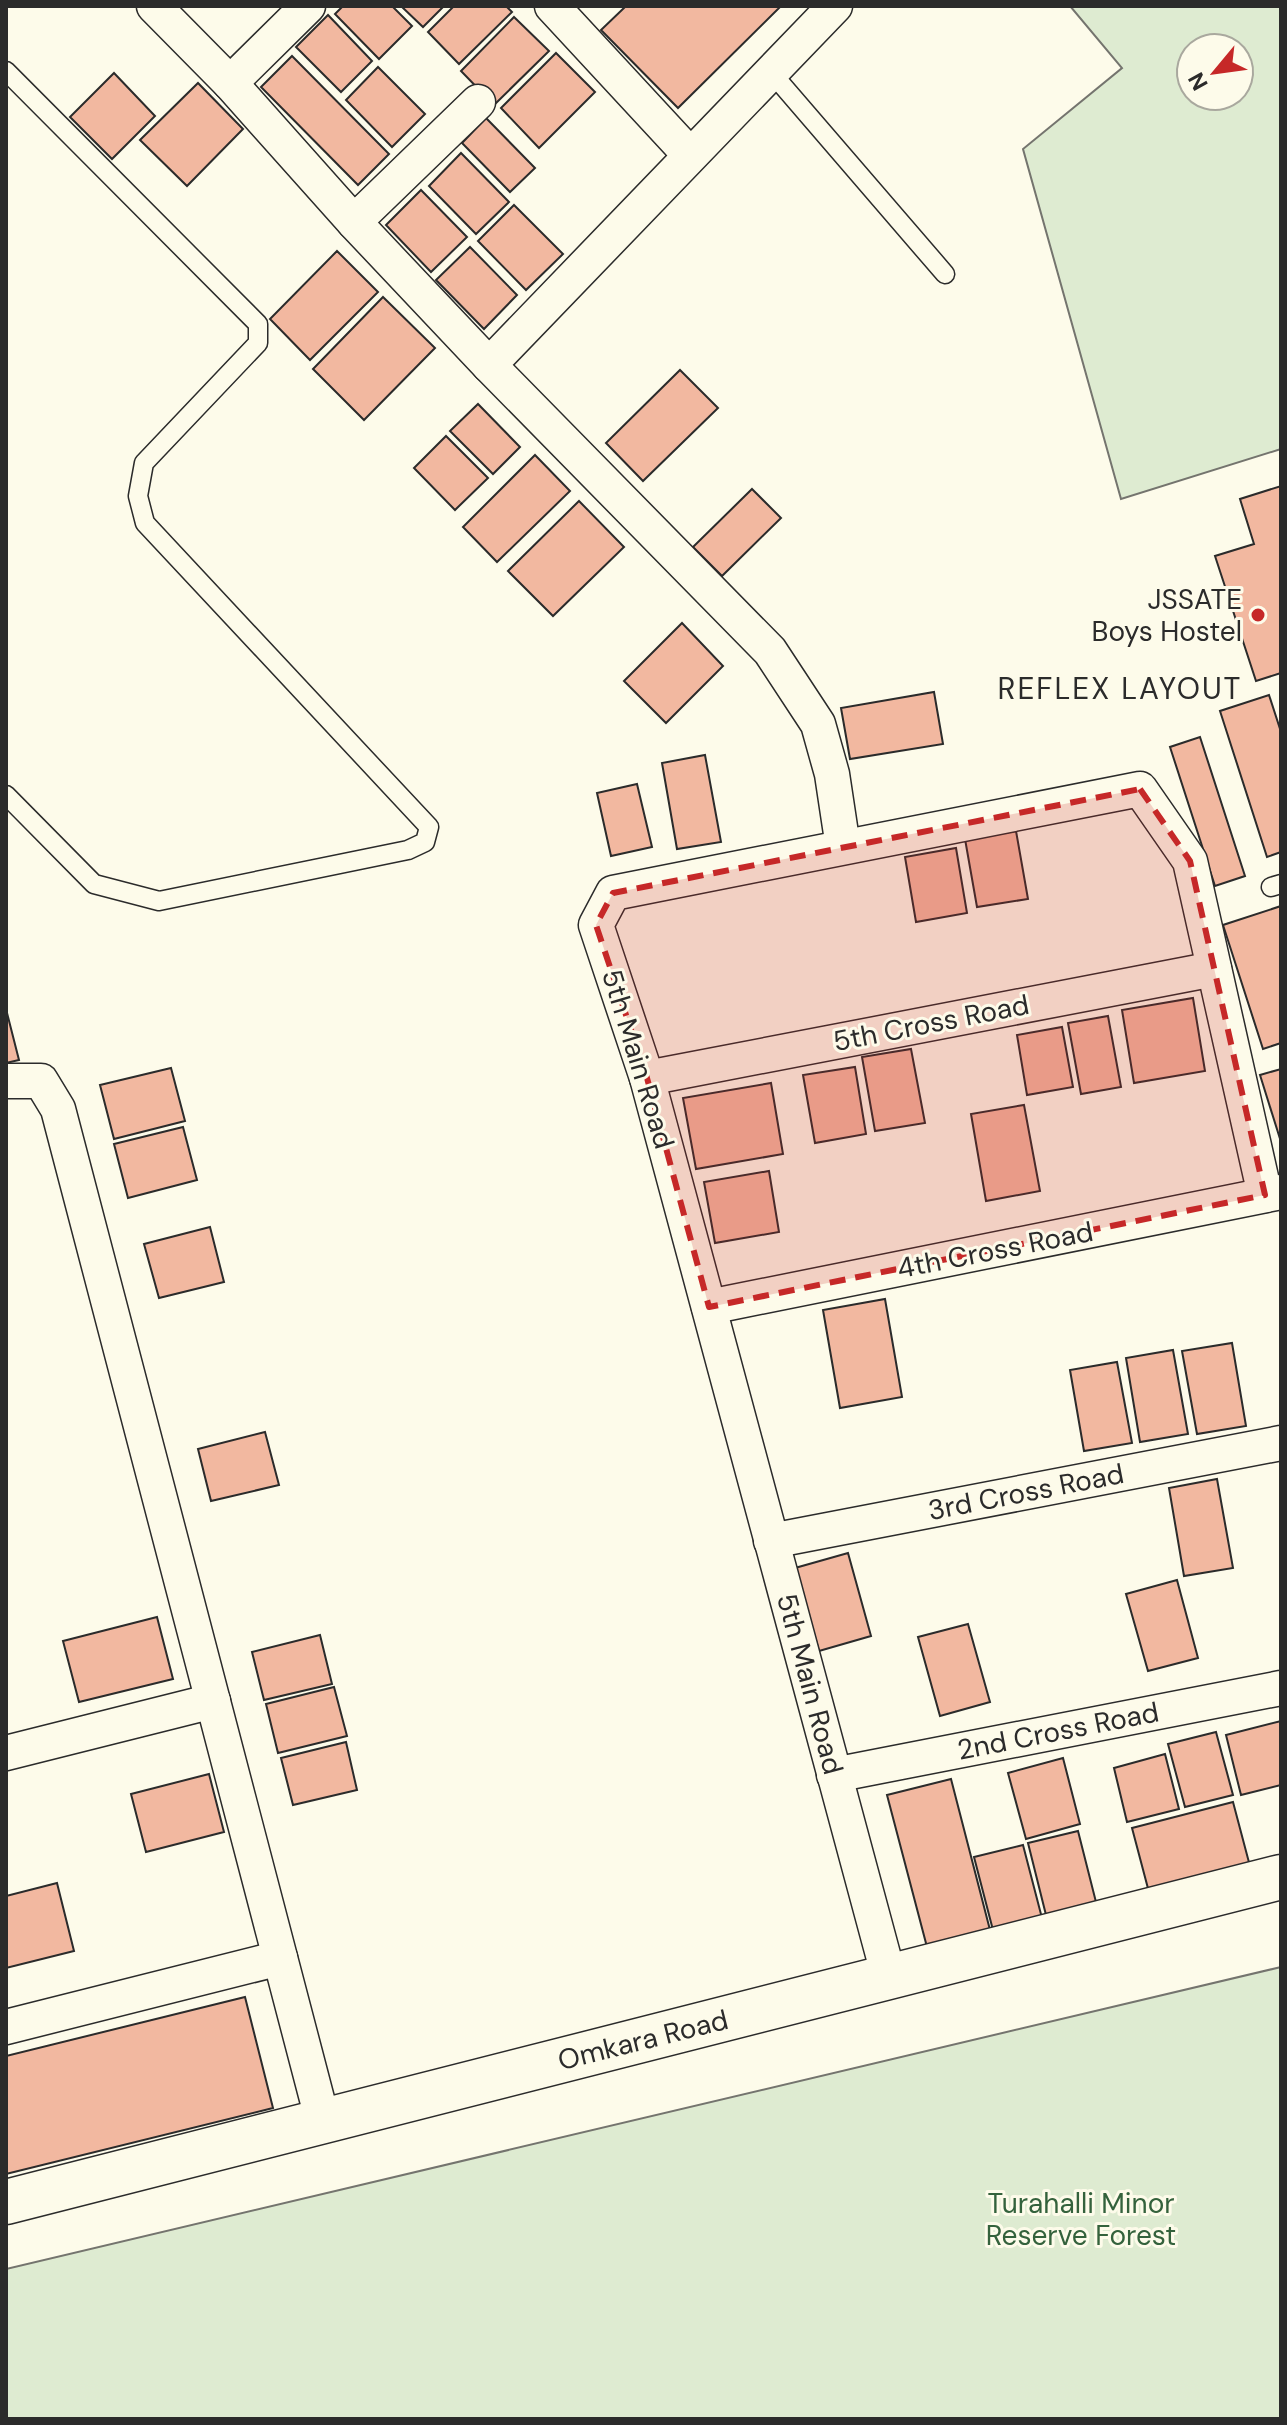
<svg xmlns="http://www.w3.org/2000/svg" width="1287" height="2425" font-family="'DM Sans',sans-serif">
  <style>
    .green { fill: #deebd1; stroke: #74746e; stroke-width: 2; fill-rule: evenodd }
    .building { fill: #f2b8a0; stroke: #2b2b2b; stroke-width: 2 }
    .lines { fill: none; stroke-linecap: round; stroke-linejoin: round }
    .lane-casing { stroke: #2b2b2b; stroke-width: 21 }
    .street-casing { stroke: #2b2b2b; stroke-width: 37 }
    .secondary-casing { stroke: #2b2b2b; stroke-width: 47 }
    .lane { stroke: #fdfbea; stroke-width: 18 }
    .street { stroke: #fdfbea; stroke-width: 34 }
    .secondary { stroke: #fdfbea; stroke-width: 44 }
    .marked { fill: #c62828; fill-opacity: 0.2; stroke: #c62828; stroke-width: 6; stroke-dasharray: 16 10; stroke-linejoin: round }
    .poi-dot { fill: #c62828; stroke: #fdfbea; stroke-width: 3 }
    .labels { text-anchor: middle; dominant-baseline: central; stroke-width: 6; stroke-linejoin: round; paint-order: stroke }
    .poi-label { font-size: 28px; fill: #2b2b2b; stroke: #fdfbea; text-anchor: end }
    .street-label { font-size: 28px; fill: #2b2b2b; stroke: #fdfbea }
    .park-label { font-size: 28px; fill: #34623c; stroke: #fdfbea }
    .neighbourhood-label { font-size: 30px; letter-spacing: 2px; fill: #2b2b2b; stroke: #fdfbea }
  </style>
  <rect width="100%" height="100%" fill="#fdfbea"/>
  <!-- green -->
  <g class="green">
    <path d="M 1070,6 L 1281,6 L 1281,449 L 1121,499 L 1023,149 L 1122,68 ZM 1191,48 L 1239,48 L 1239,96 L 1191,96 Z"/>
    <polygon points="1281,1967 1281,2419 6,2419 6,2269"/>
  </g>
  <!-- building -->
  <g class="building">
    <polygon points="343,6 392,6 412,26 379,59 335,14"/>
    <polygon points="401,6 444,6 423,27"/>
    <polygon points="454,6 506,6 512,12 459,64 428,32"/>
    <polygon points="626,6 777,6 779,8 678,108 601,30"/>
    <polygon points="328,15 372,61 341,92 296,47"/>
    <polygon points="514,17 549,51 494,105 461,71"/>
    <polygon points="556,53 595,92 539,148 501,108"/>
    <polygon points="292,56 389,154 358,185 261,87"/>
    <polygon points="378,67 425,114 392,147 346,100"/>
    <polygon points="114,73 155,116 112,159 70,117"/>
    <polygon points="198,83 243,129 187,186 140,140"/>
    <polygon points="486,118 535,168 510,192 462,143"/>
    <polygon points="461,153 509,202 476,234 429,186"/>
    <polygon points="421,190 467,237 431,272 386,225"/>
    <polygon points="514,205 563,254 526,290 478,241"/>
    <polygon points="470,247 517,295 484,329 436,280"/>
    <polygon points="337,251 378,292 310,360 270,319"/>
    <polygon points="383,297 435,348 364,420 313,369"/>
    <polygon points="680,370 718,408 643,481 606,443"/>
    <polygon points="478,404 520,447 493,474 450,431"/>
    <polygon points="446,436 488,478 455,510 414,468"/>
    <polygon points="535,455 570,491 497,562 463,527"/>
    <polygon points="1281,486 1281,673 1256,681 1215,556 1254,544 1240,499"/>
    <polygon points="752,489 781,518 722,576 693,547"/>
    <polygon points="579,501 624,547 553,616 508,571"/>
    <polygon points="682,623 723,666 666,723 624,681"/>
    <polygon points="934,692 943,744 850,759 841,708"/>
    <polygon points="1269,695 1281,732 1281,852 1267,857 1220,711"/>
    <polygon points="1200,737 1245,876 1215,886 1170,747"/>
    <polygon points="705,755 721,842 677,849 662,763"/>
    <polygon points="637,784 652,847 611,856 597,793"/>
    <polygon points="1016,831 1028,899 977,907 965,839"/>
    <polygon points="956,848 967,913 916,922 905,857"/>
    <polygon points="1281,906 1281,1043 1263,1049 1223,925"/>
    <polygon points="1193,998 1205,1071 1134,1083 1122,1010"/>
    <polygon points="6,1009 19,1060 6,1063"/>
    <polygon points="1108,1016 1121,1087 1081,1094 1068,1023"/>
    <polygon points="1062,1027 1073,1087 1027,1095 1017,1035"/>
    <polygon points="911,1049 925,1123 875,1131 862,1057"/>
    <polygon points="855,1067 866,1134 815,1143 803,1075"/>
    <polygon points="171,1068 185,1121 114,1139 100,1085"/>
    <polygon points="1281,1069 1281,1142 1260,1075"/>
    <polygon points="771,1083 783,1154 696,1169 683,1098"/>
    <polygon points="1024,1105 1040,1191 986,1201 971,1114"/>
    <polygon points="183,1127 197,1180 128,1198 114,1144"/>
    <polygon points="769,1171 779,1232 715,1243 704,1182"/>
    <polygon points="210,1227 224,1282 159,1298 144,1244"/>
    <polygon points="885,1299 902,1397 840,1408 823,1310"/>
    <polygon points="1232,1343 1246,1426 1197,1434 1182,1351"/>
    <polygon points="1173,1350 1188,1434 1140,1442 1126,1358"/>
    <polygon points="1117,1362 1132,1443 1084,1451 1070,1370"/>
    <polygon points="265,1432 279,1485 211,1501 198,1449"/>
    <polygon points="1217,1479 1233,1568 1184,1576 1169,1488"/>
    <polygon points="848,1553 871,1636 819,1651 795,1568"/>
    <polygon points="1177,1580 1198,1658 1148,1671 1126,1594"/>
    <polygon points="157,1617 173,1679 79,1702 63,1641"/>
    <polygon points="968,1624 990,1702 940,1716 918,1637"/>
    <polygon points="320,1635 332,1684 264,1700 252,1652"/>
    <polygon points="334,1687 347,1736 278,1753 266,1704"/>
    <polygon points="1281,1721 1281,1785 1241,1795 1226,1735"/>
    <polygon points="1216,1732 1233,1795 1185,1807 1168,1744"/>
    <polygon points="346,1742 357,1790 293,1805 281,1758"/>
    <polygon points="1165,1754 1179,1809 1127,1822 1114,1768"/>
    <polygon points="1063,1758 1080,1824 1026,1839 1008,1773"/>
    <polygon points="209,1774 224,1832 146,1852 131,1794"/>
    <polygon points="951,1779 990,1930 927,1947 887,1795"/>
    <polygon points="1233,1802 1251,1870 1150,1896 1132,1828"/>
    <polygon points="1078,1831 1097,1906 1047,1919 1028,1843"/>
    <polygon points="1023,1845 1043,1922 994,1934 974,1857"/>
    <polygon points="57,1883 74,1951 6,1968 6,1896"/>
    <polygon points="245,1997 273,2108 6,2174 6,2056"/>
  </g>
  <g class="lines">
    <!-- lane casing -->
    <g class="lane-casing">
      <g id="lane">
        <polyline points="6,71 258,324 258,343 144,463 138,496 145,523 429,827 425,842 408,850 159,901 94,884 6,795"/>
        <polyline points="771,72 945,274"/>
        <polyline points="1271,887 1281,884"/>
      </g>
    </g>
    <!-- street casing -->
    <g class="street-casing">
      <g id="street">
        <polyline points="154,6 230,83 354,222 489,365"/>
        <polyline points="552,6 690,155"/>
        <polyline points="835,6 489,365 770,651 818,724 832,774 843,847"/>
        <polyline points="230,83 308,6"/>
        <polyline points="354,222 478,102"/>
        <polyline points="647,1078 1214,969"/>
        <polyline points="6,1081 41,1081 58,1109 323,2122"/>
        <polyline points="709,1307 1281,1192"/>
        <polyline points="771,1541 1281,1443"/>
        <polyline points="6,1753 213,1701"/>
        <polyline points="834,1775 1281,1688"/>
        <polyline points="889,1977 647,1078 596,925 613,893 1140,789 1190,861 1265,1195"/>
        <polyline points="6,2027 280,1958"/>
      </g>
    </g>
    <!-- secondary casing -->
    <g class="secondary-casing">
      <polyline id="secondary" points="6,2202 1281,1877"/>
    </g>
    <!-- lane -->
    <use href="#lane" class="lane"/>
    <!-- street -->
    <use href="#street" class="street"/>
    <!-- secondary -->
    <use href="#secondary" class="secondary"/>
  </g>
  <!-- marked area -->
  <path class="marked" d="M 1140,789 L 1190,861 L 1265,1195 L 709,1307 L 647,1078 L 596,925 L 613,893 Z"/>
  <!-- markers -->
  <circle class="poi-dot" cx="1258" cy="615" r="8"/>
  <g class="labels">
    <!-- poi labels -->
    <g class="poi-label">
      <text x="1242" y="599">JSSATE<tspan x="1242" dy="32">Boys Hostel</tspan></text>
    </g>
    <!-- street labels -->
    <g class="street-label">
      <text transform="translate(931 1023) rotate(-11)">5th Cross Road</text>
      <text transform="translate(638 1059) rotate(73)">5th Main Road</text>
      <text transform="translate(995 1250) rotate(-11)">4th Cross Road</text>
      <text transform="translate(1026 1492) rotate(-11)">3rd Cross Road</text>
      <text transform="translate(810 1684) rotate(75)">5th Main Road</text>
      <text transform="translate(1058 1731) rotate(-11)">2nd Cross Road</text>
      <text transform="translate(643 2040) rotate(-14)">Omkara Road</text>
    </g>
    <!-- park labels -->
    <g class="park-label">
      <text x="1081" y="2203">Turahalli Minor<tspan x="1081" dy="32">Reserve Forest</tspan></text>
    </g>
    <!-- neighbourhood labels -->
    <g class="neighbourhood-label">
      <text x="1120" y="688">REFLEX LAYOUT</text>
    </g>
  </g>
  <!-- border -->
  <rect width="1287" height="2425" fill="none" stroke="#2b2b2b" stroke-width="16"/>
  <!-- north arrow -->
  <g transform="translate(1215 72) rotate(241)"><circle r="38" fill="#fdfbea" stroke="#a9a89e" stroke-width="2"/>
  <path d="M0-6L14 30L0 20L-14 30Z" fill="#c62828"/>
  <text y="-12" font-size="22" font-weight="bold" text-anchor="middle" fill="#2b2b2b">N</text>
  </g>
</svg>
